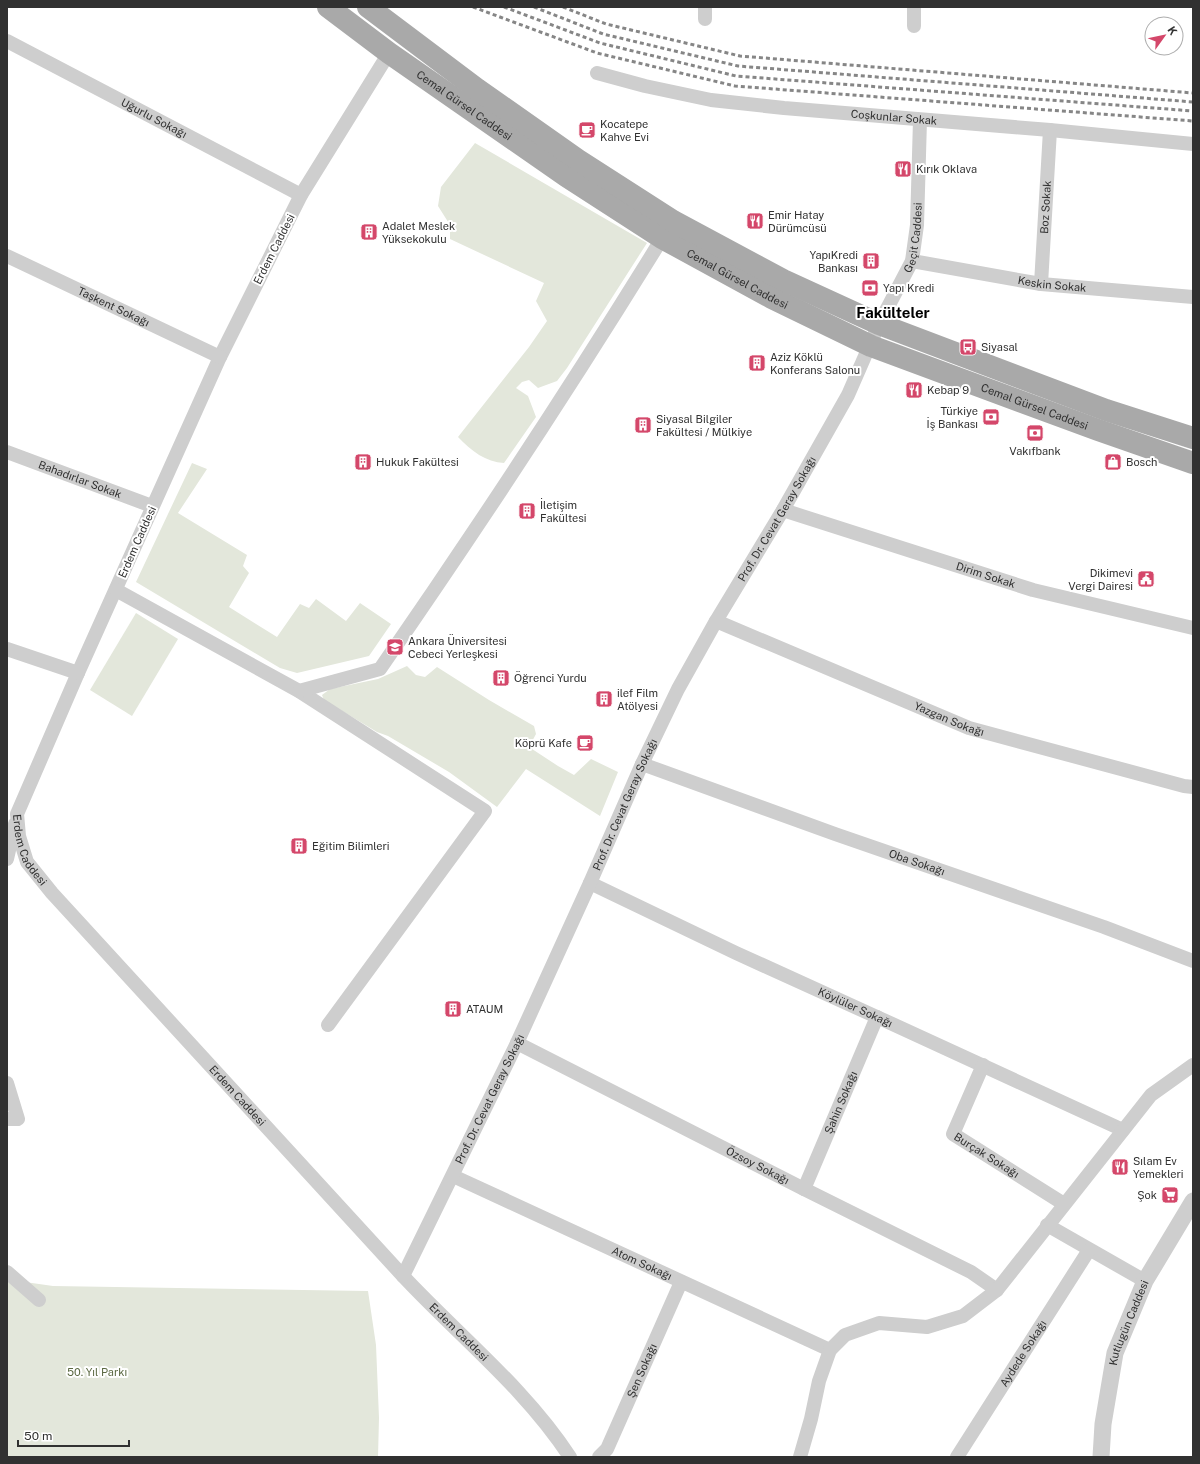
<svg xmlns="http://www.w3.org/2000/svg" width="1200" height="1464" font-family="'Public Sans',sans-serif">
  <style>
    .green { fill: #e3e7db }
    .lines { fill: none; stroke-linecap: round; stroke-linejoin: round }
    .minor { stroke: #cecece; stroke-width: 14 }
    .tertiary { stroke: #cecece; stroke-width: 17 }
    .primary { stroke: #a9a9a9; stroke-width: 22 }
    .rail { stroke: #868686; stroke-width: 3; stroke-dasharray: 4 3; stroke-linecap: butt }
    .labels { text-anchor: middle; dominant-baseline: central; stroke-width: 4; stroke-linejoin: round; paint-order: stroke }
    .street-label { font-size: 11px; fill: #313131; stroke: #fff }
    .poi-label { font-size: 11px; fill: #313131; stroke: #fff; text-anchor: start }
    .park-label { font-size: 11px; fill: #5b6942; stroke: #fff }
    .district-label { font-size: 15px; font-weight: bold; fill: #000; stroke: #fff }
  </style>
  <rect width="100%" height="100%" fill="#fff"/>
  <!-- green -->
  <g class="green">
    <path d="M 475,143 L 647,243 L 567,368 L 557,381 L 538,388 L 529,380 L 522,382 L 516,388 L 528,396 L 536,417 L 504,463 C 486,462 471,451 458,437 L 529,347 L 547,321 L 536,301 L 544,283 L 450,239 L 450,225 L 438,206 L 441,187 Z"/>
    <polygon points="192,463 207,469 178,513 247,555 243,566 249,573 229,607 277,637 300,604 309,608 316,599 346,621 360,603 391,624 369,656 297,673 280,668 136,582"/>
    <polygon points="136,613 178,639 132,716 90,690"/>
    <polygon points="407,666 416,675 425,677 437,667 489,700 534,726 536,734 529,747 558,766 574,775 591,759 618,772 600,816 526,769 497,807 449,772 388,736 377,732 324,700 322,695 330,689 378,679"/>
    <polygon points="7,1281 18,1281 53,1286 368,1291 376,1345 379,1418 378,1457 7,1457"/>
  </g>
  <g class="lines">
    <!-- minor -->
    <g class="minor">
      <polyline points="705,7 705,19"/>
      <polyline points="914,7 914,26"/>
      <path id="s1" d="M 7,41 L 301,195"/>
      <path id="s2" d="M 389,53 L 301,195 L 220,357 L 78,673 L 17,814 L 19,836 L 27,862 L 52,893 C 169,1020 286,1149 403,1276 C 459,1336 525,1388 570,1457"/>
      <path id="s3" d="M 597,73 L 645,86 L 711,100 L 784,108 L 1050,130 L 1193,144"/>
      <path id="s4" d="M 7,256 L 220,357"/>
      <path id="s5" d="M 912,261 L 1041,284 L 1193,297"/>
      <path id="s6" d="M 1041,284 L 1050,130"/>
      <path id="s7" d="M 7,452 L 152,506"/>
      <path id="s8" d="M 783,510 L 1033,590 L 1193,628"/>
      <polyline points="116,590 299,691 485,811 328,1025"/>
      <path id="s9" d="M 716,621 L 969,728 L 1184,786 L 1193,787"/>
      <polyline points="7,649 78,673"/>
      <path d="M 299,691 L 380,669 C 479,526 575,380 666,232"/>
      <path id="s10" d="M 642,764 L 835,834 L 1104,927 L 1193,961"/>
      <polyline points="7,859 15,824"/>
      <path id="s11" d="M 590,883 L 736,953 L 877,1017 L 1123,1130"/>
      <path id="s12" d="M 517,1043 L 804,1189 L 971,1272 L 997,1290"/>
      <path id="s13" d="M 983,1065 L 953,1134 L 1064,1204"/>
      <polyline points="7,1083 18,1119 7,1119"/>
      <path id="s14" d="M 453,1176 L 830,1350"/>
      <path id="s15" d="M 804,1189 L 877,1017"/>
      <polyline points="1047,1225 1145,1281"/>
      <polyline points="7,1272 39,1300"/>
      <path id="s16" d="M 403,1276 L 517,1043 L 590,883 L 642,764 L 678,689 L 716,621 L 783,510 L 848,395 L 879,324 L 912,261 L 917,225 L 920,120"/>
      <path id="s17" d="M 599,1457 L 607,1449 L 681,1282"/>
      <polyline points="800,1457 811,1419 819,1381 830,1350 845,1335 879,1323 927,1327 963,1316 997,1290 1151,1095 1193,1065"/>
      <path id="s18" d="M 957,1457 L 1089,1250"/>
    </g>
    <!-- tertiary -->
    <path class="tertiary" id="s19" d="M 1101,1457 L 1103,1424 L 1115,1353 L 1145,1281 L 1193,1201"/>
    <!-- primary -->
    <g class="primary">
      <path id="s20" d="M 328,7 L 389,53 L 566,176 L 662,238 L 772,298 L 871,346 L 1098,430 L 1193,463"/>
      <polyline points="368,7 477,89 578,160 673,221 783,280 879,324 1106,410 1193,438"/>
    </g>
    <!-- rail -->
    <g class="rail">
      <polyline points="473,7 597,53 735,86 1193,121"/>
      <polyline points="504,7 600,43 736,76 1193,111"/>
      <polyline points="534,7 603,34 738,66 1193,102"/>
      <polyline points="563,7 606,24 740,56 1193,93"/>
    </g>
  </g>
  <!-- icons -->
  <defs>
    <g id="cafe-square" transform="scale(0.9)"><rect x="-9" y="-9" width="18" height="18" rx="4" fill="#d4476a" stroke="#fff"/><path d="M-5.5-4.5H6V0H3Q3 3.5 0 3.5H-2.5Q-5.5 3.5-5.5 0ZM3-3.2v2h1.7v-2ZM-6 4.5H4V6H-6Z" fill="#fff"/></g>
    <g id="restaurant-square" transform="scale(0.9)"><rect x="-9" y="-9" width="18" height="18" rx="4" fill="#d4476a" stroke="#fff"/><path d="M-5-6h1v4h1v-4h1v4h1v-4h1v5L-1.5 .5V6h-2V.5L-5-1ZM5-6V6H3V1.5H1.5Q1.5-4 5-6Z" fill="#fff"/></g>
    <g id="building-square" transform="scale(0.9)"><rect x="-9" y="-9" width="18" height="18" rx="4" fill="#d4476a" stroke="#fff"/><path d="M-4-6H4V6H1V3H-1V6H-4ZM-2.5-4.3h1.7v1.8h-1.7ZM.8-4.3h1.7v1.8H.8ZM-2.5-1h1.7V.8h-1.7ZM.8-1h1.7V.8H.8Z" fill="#fff"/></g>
    <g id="bank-square" transform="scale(0.9)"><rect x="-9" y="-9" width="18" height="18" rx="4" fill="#d4476a" stroke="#fff"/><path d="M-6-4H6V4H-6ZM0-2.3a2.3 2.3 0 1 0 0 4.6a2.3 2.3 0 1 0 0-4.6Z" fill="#fff"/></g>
    <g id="bus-square" transform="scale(0.9)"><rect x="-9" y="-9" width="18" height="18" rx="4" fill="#d4476a" stroke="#fff"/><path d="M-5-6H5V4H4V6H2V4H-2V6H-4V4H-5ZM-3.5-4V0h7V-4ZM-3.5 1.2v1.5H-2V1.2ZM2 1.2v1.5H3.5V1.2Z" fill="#fff"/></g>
    <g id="shop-square" transform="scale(0.9)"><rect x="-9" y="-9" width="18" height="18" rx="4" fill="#d4476a" stroke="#fff"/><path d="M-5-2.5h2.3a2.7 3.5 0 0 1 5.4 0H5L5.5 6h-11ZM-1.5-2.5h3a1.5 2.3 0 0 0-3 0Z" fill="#fff"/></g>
    <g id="civic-square" transform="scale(0.9)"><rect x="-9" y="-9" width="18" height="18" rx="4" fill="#d4476a" stroke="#fff"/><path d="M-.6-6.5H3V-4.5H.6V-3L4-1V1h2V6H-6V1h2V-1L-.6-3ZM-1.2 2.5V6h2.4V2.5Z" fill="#fff"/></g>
    <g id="university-square" transform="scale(0.9)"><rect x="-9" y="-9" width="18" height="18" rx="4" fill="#d4476a" stroke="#fff"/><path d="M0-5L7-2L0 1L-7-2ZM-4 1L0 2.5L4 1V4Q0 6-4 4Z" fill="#fff"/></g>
    <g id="supermarket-square" transform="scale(0.9)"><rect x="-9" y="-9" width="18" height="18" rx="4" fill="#d4476a" stroke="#fff"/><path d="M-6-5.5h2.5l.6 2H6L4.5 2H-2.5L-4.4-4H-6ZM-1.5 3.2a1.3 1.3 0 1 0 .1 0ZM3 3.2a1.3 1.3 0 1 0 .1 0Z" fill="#fff"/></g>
  </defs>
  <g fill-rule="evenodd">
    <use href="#cafe-square" x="587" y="130"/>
    <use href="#restaurant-square" x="903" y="169"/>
    <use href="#restaurant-square" x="755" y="221"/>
    <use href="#building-square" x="369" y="232"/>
    <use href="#building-square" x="871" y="261"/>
    <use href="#bank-square" x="870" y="288"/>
    <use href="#bus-square" x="968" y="347"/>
    <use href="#building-square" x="757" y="363"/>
    <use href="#restaurant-square" x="914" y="390"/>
    <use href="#bank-square" x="991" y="417"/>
    <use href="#building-square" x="643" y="425"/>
    <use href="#bank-square" x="1035" y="433"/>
    <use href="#building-square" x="363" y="462"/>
    <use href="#shop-square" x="1113" y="462"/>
    <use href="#building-square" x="527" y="511"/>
    <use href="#civic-square" x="1146" y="579"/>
    <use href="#university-square" x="395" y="647"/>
    <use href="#building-square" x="501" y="678"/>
    <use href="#building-square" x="604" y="699"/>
    <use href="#cafe-square" x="585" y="743"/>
    <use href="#building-square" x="299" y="846"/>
    <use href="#building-square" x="453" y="1009"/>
    <use href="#restaurant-square" x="1120" y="1167"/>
    <use href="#supermarket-square" x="1170" y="1195"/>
  </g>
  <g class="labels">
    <!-- street labels -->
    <g class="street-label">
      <text stroke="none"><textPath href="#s20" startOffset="168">Cemal Gürsel Caddesi</textPath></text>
      <text stroke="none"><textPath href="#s3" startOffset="301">Coşkunlar Sokak</textPath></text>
      <text stroke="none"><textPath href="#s1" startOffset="166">Uğurlu Sokağı</textPath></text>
      <text stroke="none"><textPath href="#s6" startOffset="77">Boz Sokak</textPath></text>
      <text stroke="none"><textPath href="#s16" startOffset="1160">Geçit Caddesi</textPath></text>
      <text transform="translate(274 249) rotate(-63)">Erdem Caddesi</text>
      <text stroke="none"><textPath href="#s20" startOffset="492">Cemal Gürsel Caddesi</textPath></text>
      <text stroke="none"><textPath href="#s5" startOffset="142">Keskin Sokak</textPath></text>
      <text stroke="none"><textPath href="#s4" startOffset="118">Taşkent Sokağı</textPath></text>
      <text stroke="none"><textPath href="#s20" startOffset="816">Cemal Gürsel Caddesi</textPath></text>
      <text stroke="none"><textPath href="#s7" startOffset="78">Bahadırlar Sokak</textPath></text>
      <text stroke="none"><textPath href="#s16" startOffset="845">Prof. Dr. Cevat Geray Sokağı</textPath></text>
      <text transform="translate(137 542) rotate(-66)">Erdem Caddesi</text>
      <text stroke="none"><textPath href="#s8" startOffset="213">Dirim Sokak</textPath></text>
      <text stroke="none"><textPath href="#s9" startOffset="253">Yazgan Sokağı</textPath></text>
      <text stroke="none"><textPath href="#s16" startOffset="521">Prof. Dr. Cevat Geray Sokağı</textPath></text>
      <text stroke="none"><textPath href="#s2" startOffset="887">Erdem Caddesi</textPath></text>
      <text stroke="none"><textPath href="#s10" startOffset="292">Oba Sokağı</textPath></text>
      <text stroke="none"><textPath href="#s11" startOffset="293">Köylüler Sokağı</textPath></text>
      <text stroke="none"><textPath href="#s2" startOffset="1212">Erdem Caddesi</textPath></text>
      <text stroke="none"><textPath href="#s16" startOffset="197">Prof. Dr. Cevat Geray Sokağı</textPath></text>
      <text stroke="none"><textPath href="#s15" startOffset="94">Şahin Sokağı</textPath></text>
      <text stroke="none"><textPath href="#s13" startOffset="115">Burçak Sokağı</textPath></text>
      <text stroke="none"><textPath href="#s12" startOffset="270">Özsoy Sokağı</textPath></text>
      <text stroke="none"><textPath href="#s14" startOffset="208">Atom Sokağı</textPath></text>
      <text stroke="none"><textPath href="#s19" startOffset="138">Kutlugün Caddesi</textPath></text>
      <text stroke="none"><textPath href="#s2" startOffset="1536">Erdem Caddesi</textPath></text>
      <text stroke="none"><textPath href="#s18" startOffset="123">Aydede Sokağı</textPath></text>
      <text stroke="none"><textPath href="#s17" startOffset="97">Şen Sokağı</textPath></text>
    </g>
    <!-- poi labels -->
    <g class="poi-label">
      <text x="600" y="124">Kocatepe<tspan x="600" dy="13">Kahve Evi</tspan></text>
      <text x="916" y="169">Kırık Oklava</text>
      <text x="768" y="215">Emir Hatay<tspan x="768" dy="13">Dürümcüsü</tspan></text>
      <text x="382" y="226">Adalet Meslek<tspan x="382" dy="13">Yüksekokulu</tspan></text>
      <text x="858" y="255" text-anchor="end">YapıKredi<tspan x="858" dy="13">Bankası</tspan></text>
      <text x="883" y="288">Yapı Kredi</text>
      <text x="981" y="347">Siyasal</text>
      <text x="770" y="357">Aziz Köklü<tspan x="770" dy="13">Konferans Salonu</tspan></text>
      <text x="927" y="390">Kebap 9</text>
      <text x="978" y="411" text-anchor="end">Türkiye<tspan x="978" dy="13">İş Bankası</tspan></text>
      <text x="656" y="419">Siyasal Bilgiler<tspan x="656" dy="13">Fakültesi / Mülkiye</tspan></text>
      <text x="1035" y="451" text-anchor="middle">Vakıfbank</text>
      <text x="376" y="462">Hukuk Fakültesi</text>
      <text x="1126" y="462">Bosch</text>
      <text x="540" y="505">İletişim<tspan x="540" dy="13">Fakültesi</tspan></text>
      <text x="1133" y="573" text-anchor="end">Dikimevi<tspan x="1133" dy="13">Vergi Dairesi</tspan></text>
      <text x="408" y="641">Ankara Üniversitesi<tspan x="408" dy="13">Cebeci Yerleşkesi</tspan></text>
      <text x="514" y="678">Öğrenci Yurdu</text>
      <text x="617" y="693">ilef Film<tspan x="617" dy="13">Atölyesi</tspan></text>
      <text x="572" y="743" text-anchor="end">Köprü Kafe</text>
      <text x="312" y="846">Eğitim Bilimleri</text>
      <text x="466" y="1009">ATAUM</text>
      <text x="1133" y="1161">Sılam Ev<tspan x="1133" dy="13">Yemekleri</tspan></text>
      <text x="1157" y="1195" text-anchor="end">Şok</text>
    </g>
    <!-- park labels -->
    <g class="park-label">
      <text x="97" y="1372">50. Yıl Parkı</text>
    </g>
    <!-- district labels -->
    <g class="district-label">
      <text x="893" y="312">Fakülteler</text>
    </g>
  </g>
  <!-- border -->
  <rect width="1200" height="1464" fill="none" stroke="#313131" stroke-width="16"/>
  <!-- north arrow -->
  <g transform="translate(1164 36) rotate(57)"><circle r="19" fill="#ffffff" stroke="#adadad"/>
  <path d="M0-3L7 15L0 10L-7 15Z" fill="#d4476a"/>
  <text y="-6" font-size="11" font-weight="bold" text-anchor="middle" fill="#313131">K</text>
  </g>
  <!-- scale -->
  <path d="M18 1440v6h111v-6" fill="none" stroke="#313131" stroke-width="2"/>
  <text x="24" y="1440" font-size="12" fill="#313131" stroke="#ffffff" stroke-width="3" paint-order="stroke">50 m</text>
</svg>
